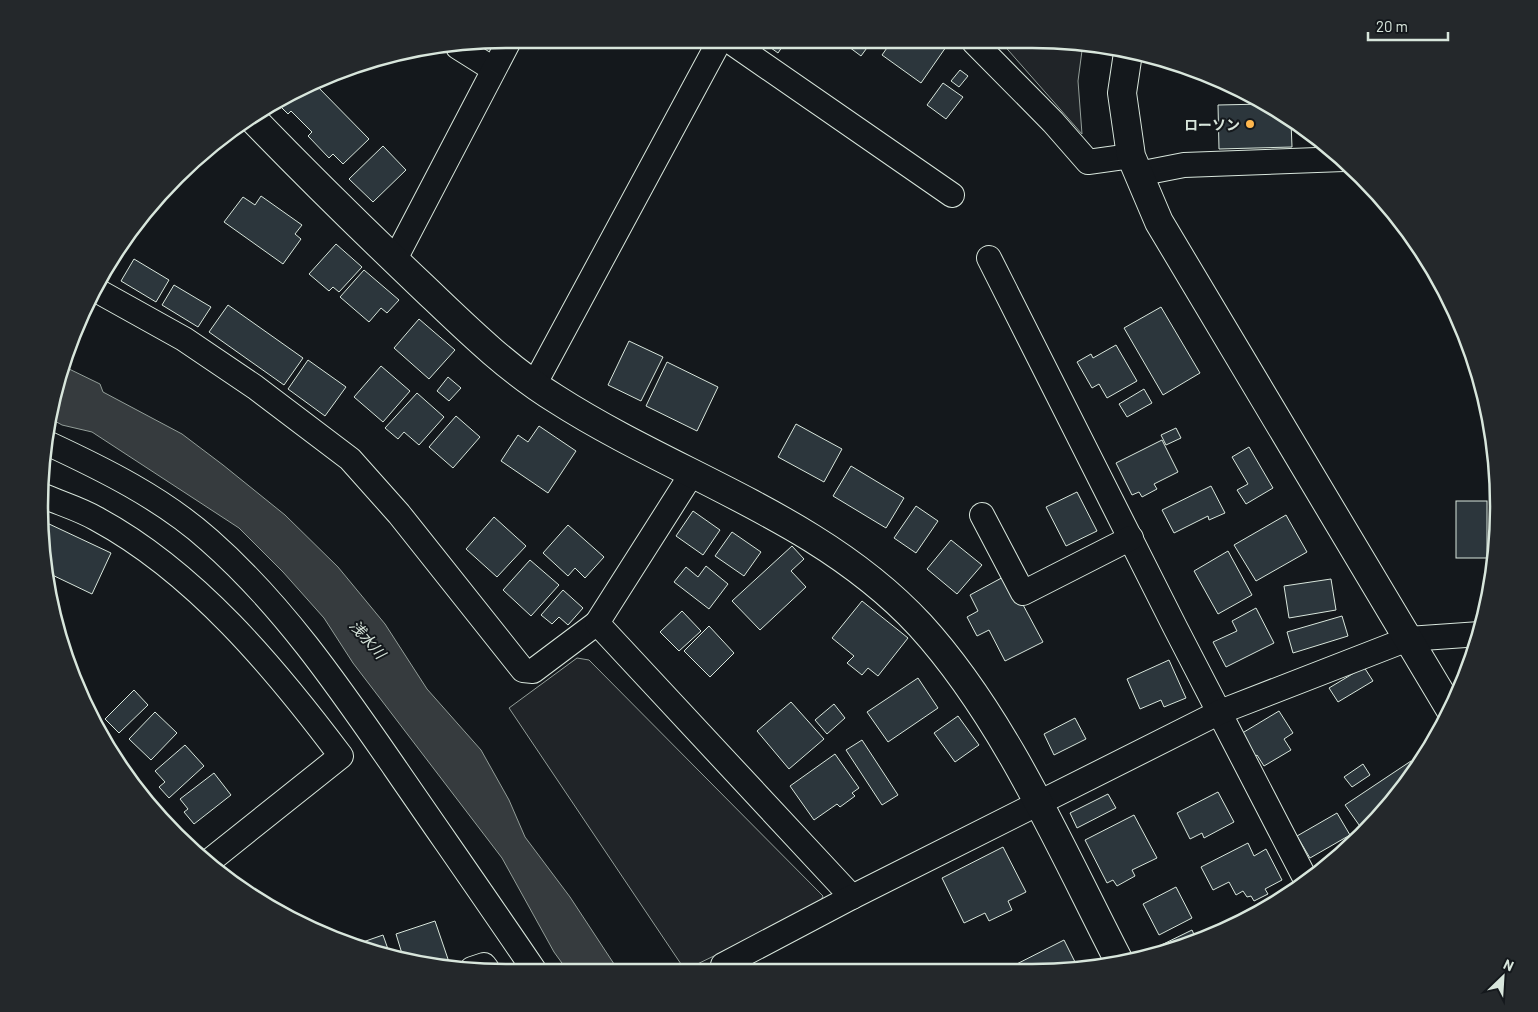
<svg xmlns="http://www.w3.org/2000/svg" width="1538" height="1012" font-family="Barlow,'Noto Sans JP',sans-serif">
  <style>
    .green { fill: #202428; stroke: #939e99 }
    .water { fill: #363b3e; stroke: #939e99 }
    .building { fill: #2c363c; stroke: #d8e6dc }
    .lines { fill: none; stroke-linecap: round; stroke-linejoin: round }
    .minor-casing { stroke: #d8e6dc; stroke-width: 26 }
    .tertiary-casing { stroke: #d8e6dc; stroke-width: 30 }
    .minor { stroke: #14181c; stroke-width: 24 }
    .tertiary { stroke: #14181c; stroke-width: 28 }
    .poi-dot { fill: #ffb74d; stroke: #14181c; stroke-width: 2 }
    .labels { text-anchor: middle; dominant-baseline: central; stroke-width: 4; stroke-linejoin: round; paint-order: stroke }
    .poi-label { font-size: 14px; font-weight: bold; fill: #d8e6dc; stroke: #14181c; text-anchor: end }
    .water-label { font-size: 15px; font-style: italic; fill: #d8e6dc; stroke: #14181c }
    .rim { fill: none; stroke: #d8e6dc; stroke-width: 2.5 }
  </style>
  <rect width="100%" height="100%" fill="#14181c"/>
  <!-- green -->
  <g class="green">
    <polygon points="1001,42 1083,43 1078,81 1082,134"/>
    <polygon points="577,658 589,660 823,896 819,905 685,970 509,708"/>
  </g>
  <!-- water -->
  <polygon class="water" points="65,367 100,384 103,392 182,434 223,465 285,515 338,567 385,624 427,689 481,750 509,800 525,837 570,897 618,970 567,970 554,952 502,858 353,663 324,618 283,572 239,528 92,432 62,425 53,420"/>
  <!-- building -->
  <g class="building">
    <polygon points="760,40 786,41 778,53"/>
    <polygon points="853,41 872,41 861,56 849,47"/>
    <polygon points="884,41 938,42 946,47 921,83 882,55 889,45"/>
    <polygon points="960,70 968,76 959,87 951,81"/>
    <polygon points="943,83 963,97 946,119 927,105"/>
    <polygon points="315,84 369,139 343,164 333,154 329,158 308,136 312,132 291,111 288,114 277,103"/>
    <polygon points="1264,104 1291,122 1292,147 1219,149 1218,105"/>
    <polygon points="383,146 406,170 373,202 349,179"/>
    <polygon points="261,196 302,225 295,234 301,239 283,264 224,222 243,197 255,205"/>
    <polygon points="336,244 362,267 339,292 333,287 329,291 309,274"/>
    <polygon points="134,259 169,280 156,302 121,281"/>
    <polygon points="364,270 399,300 387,313 381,308 369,322 340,297"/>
    <polygon points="174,285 211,307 198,327 162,305"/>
    <polygon points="228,305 303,358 284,385 209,332"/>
    <polygon points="1161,307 1200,373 1163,395 1124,328"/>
    <polygon points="419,319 455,350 429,379 394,348"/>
    <polygon points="629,341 663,357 641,401 608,385"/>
    <polygon points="1116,345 1137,381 1107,398 1099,384 1092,388 1077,362 1091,354 1093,358"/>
    <polygon points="308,360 346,387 325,416 288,389"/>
    <polygon points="667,362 718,387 697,431 646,406"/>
    <polygon points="381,366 410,391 383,422 354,397"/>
    <polygon points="448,377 461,388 449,401 437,391"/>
    <polygon points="1144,389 1152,403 1127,417 1119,404"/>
    <polygon points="417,393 444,417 419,445 404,432 398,439 385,428"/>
    <polygon points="456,416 480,437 453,468 429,447"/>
    <polygon points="796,424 842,449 824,482 778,457"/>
    <polygon points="539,426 576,451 548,493 501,461 518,435 528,442"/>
    <polygon points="1176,428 1181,438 1166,445 1161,435"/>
    <polygon points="1162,440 1178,472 1154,484 1157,489 1142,497 1139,492 1132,495 1116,463"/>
    <polygon points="1249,447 1273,488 1246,504 1237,490 1248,484 1232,457"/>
    <polygon points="851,466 904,498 886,528 833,496"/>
    <polygon points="1211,486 1225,513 1209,520 1208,516 1174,533 1162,510"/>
    <polygon points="1077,492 1097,531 1066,546 1046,507"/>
    <rect x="1456" y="501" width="31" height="57"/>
    <polygon points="916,506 938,521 916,553 894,538"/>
    <polygon points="693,511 720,530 703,555 676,536"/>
    <polygon points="1286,515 1307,552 1256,581 1234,545"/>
    <polygon points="494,517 526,546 497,577 466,549"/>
    <polygon points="47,523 111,553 92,594 46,572 43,530"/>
    <polygon points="568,525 604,557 585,578 575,568 568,576 543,553"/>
    <polygon points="732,532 761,552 744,576 715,556"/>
    <polygon points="951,540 982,565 957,594 927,569"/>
    <polygon points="792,546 804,559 791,571 806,587 760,630 732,601"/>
    <polygon points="1228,551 1252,595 1218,614 1194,571"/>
    <polygon points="530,560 559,585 531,616 503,590"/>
    <polygon points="706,566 728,584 709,609 674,582 686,567 698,577"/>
    <polygon points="1007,575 1043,642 1005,661 989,630 977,636 967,617 978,611 970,595"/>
    <polygon points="1331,579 1336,610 1289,618 1284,586"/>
    <polygon points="563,590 583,608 568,625 559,617 552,624 541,615"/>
    <polygon points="862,601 908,638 878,676 868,668 862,675 847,663 854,656 832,638"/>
    <polygon points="1256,608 1274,643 1226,667 1213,642 1237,631 1232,621"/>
    <polygon points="682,611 701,631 679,651 660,632"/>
    <polygon points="1342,616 1348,636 1293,653 1287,632"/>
    <polygon points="709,626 734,653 710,677 684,651"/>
    <polygon points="1169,660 1186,698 1164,707 1161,700 1140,709 1127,679"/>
    <polygon points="1364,667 1373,681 1338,702 1329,688"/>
    <polygon points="918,678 938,708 888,742 867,712"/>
    <polygon points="134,690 148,705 119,733 105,719"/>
    <polygon points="791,702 824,739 789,769 757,731"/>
    <polygon points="834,704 845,718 827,734 815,720"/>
    <polygon points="1279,711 1293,733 1284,739 1291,750 1264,766 1257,755 1253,758 1239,735"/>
    <polygon points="155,712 177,733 151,760 129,739"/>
    <polygon points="958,716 979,745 955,762 934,733"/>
    <polygon points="1075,718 1086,739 1054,755 1044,734"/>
    <polygon points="862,740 898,795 882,805 846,750"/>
    <polygon points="185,745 204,766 169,798 159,787 165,782 155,771"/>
    <polygon points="835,754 859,788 852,793 855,796 840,807 837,804 814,820 790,786"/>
    <polygon points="1411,761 1416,768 1383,814 1364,832 1345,805"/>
    <polygon points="1363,764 1370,775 1352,787 1344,777"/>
    <polygon points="214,773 231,795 194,824 184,812 188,809 180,799"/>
    <polygon points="1218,792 1234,822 1204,838 1202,833 1190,839 1177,813"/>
    <polygon points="1108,794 1116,808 1077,828 1070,813"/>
    <polygon points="1337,813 1350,835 1310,858 1297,836"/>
    <polygon points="1134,815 1157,858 1132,870 1135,876 1117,886 1113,880 1107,883 1085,840"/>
    <polygon points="1248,843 1254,856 1266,849 1282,880 1265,889 1268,894 1254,901 1251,896 1247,897 1243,891 1236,895 1229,882 1213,890 1201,867"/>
    <polygon points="1003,847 1026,892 1008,901 1012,910 989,921 985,913 964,923 942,878"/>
    <polygon points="1176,887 1192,918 1159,935 1143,904"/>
    <polygon points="435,921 449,962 435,966 403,957 396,934"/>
    <polygon points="1192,930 1197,941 1154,957 1151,950"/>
    <polygon points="383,935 389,952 360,943"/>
    <polygon points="1064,940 1078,968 1062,972 1001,972"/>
  </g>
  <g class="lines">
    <!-- minor casing -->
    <g class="minor-casing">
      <g id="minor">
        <polyline points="728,40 952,195"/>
        <polyline points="974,42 1053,122 1088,162 1131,156"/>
        <polyline points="458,47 493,69"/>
        <polyline points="1138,174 1184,165 1344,159"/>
        <polyline points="989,258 1176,629 1307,882"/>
        <polyline points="394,261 510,39"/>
        <polyline points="96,290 184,339 255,387 350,459 399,514 523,670 533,671 597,623"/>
        <polyline points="534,385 720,40"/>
        <path d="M 47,443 C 103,469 162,498 209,540 C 283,605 339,687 395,768 C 441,835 488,902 534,970"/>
        <polyline points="691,475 597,623 852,897"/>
        <path d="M 41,495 C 59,503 80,509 97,519 C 195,572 275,668 341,756 L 207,863"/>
        <polyline points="982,515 1023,593 1131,538"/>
        <polyline points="472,969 484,965 487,969"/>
        <polyline points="727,971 723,965 852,897 1220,712 1408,639 1480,634"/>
      </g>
    </g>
    <!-- tertiary casing -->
    <g class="tertiary-casing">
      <g id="tertiary">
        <polyline points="1128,53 1122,93 1131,156 1159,222 1450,709"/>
        <path d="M 250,116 C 306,174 364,231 423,287 C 465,327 506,368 556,399 C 676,476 821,518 920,625 C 1005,718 1062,851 1120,963"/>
      </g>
    </g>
    <!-- minor -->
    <use href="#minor" class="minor"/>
    <!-- tertiary -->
    <use href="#tertiary" class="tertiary"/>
  </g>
  <!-- markers -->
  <circle class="poi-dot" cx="1250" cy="124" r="5"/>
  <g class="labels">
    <!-- poi labels -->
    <g class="poi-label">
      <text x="1240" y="124">ローソン</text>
    </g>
    <!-- water labels -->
    <g class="water-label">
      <text transform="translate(368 639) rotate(49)">浅水川</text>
    </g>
  </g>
  <!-- crop -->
  <path d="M0 0H1538V1012H0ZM506 48H1032A458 458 0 0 1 1490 506V506A458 458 0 0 1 1032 964H506A458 458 0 0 1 48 506V506A458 458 0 0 1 506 48Z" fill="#24282b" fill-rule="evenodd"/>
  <path class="rim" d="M506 48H1032A458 458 0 0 1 1490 506V506A458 458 0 0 1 1032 964H506A458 458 0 0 1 48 506V506A458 458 0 0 1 506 48Z"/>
  <!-- north arrow -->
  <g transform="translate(1503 977) rotate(25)" stroke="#14181c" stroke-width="4" paint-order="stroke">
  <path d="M0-4L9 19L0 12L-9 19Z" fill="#d8e6dc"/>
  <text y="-8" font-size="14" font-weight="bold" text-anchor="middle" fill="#d8e6dc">N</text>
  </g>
  <!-- scale -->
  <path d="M1368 32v8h80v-8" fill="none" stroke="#d8e6dc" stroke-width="2.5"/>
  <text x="1376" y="32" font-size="15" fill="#d8e6dc" stroke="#14181c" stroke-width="4" paint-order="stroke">20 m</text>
</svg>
